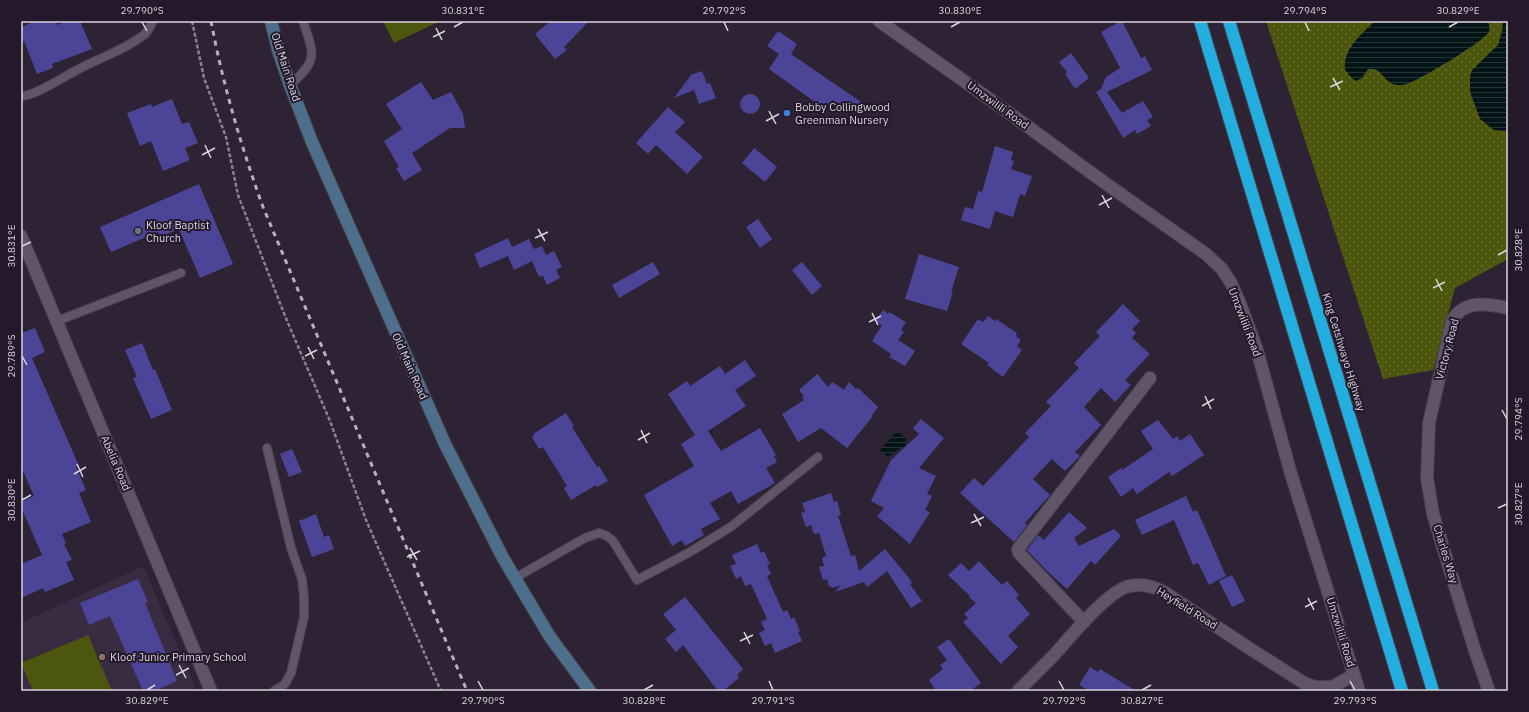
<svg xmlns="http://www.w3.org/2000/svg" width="1529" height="712" font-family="'IBM Plex Sans',sans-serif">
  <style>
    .built { fill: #382b42 }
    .grass { fill: url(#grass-dots) }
    .garden { fill: #4c560c }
    .water { fill: url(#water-rules) }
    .building { fill: #4c4597 }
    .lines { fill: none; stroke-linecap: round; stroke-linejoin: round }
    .lane-casing { stroke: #48404e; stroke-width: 10 }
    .street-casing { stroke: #48404e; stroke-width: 14 }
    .secondary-casing { stroke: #48404e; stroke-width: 14 }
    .highway-casing { stroke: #48404e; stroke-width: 14 }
    .path { stroke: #8a8290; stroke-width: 2.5; stroke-dasharray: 4 2; stroke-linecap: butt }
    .lane { stroke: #5f5468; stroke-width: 8 }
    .street { stroke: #5f5468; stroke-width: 12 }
    .secondary { stroke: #4d6f8c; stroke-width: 12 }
    .highway { stroke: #22afe0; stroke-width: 12 }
    .rail { stroke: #b6b0bc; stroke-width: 3; stroke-dasharray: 5 5; stroke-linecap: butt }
    .ticks { fill: none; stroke: #dad4df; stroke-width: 1.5 }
    .shop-dot { fill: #3f7fe0; stroke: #23192a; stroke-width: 1.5 }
    .worship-dot { fill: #6b7280; stroke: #23192a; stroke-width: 1.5 }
    .education-dot { fill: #8d6e63; stroke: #23192a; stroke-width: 1.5 }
    .labels { text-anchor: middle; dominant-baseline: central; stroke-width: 4; stroke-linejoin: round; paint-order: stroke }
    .street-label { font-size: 11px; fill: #dad4df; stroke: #23192a }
    .poi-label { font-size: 11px; fill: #dad4df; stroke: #23192a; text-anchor: start }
    .neatline { fill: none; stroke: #dad4df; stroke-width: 1.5 }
    .ticks-label { font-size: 10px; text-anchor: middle; fill: #dad4df }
  </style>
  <defs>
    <pattern id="grass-dots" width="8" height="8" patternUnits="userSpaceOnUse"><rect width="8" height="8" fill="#4c560c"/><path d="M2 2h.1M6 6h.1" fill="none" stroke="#656d2f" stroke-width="1.8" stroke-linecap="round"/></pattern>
    <pattern id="water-rules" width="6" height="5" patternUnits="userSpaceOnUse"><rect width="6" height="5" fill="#031417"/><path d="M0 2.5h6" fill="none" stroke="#273538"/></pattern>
  </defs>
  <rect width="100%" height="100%" fill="#2d2334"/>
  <!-- built -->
  <polygon class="built" points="143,566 197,691 21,691 21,623"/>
  <!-- grass -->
  <polygon class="grass" points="1266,21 1508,21 1508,259 1455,288 1433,370 1383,379"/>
  <!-- garden -->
  <g class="garden">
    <polygon points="383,21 435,21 436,23 394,43"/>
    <polygon points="88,635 112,691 33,691 21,663"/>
  </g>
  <!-- water -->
  <g class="water">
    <path d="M 1375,21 L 1488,21 C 1489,25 1491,29 1488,33 C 1482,42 1413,85 1402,85 C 1383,87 1384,66 1368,69 L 1362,78 L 1356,81 L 1352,78 L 1345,70 C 1343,48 1361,35 1375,21 Z"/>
    <polygon points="1503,21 1508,21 1508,131 1494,130 1480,119 1470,92 1470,77 1472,70 1498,45 1502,31"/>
    <polygon points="897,431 906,439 906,445 900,448 888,457 880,450"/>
  </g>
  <!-- building -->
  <g class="building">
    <polygon points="36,21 56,21 57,25 67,21 80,21 92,49 52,64 53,68 37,74 24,41 21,42 21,27"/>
    <polygon points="551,21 589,21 564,47 567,50 555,59 535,34"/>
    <polygon points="1121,21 1122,21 1141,58 1145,56 1152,70 1107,92 1122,113 1143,101 1153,117 1147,120 1151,126 1137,134 1135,130 1123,138 1096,92 1101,89 1106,77 1120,68 1101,32"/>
    <polygon points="778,31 797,44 791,54 861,102 853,113 833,100 826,110 769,69 779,54 767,46"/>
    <polygon points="1071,53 1089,78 1075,89 1065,74 1067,72 1059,62"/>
    <polygon points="702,71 707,84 710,83 716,98 699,104 694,90 674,98 691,75"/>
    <polygon points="421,82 433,100 451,92 463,114 465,128 450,128 412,153 422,170 404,181 396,168 399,167 384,141 402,129 386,104"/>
    <circle cx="750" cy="104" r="10"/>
    <polygon points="172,99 182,124 189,122 198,143 185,148 190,160 163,171 151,141 140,146 127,113 151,104 152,107"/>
    <polygon points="668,107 685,122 675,132 703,157 687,174 656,145 648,154 636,143"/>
    <polygon points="995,146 1013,152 1011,160 1014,161 1011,169 1032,176 1025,196 1020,194 1013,217 995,211 990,229 961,220 965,207 973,209 978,191 982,192"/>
    <polygon points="754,148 777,167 765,182 742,163"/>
    <polygon points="199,184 233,264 200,278 179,229 160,237 158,232 111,252 100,227"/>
    <polygon points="758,219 772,239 760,248 746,227"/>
    <polygon points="508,238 512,247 529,239 534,249 542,246 546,255 554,251 562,267 556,270 560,278 547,285 543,276 539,277 532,261 514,270 508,256 480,268 474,254"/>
    <polygon points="919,254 959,267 951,292 953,292 947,311 905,299"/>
    <polygon points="653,262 660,274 619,298 612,285"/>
    <polygon points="802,262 822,286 812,295 792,270"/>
    <polygon points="1123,304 1140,321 1132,329 1136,333 1132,338 1150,354 1125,380 1131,385 1115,402 1101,388 1084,407 1101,425 1075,452 1080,456 1065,471 1052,459 1033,479 1050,495 1025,523 1027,525 1014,542 960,493 974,478 983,486 1029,437 1025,433 1051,406 1046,402 1079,368 1074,363 1100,336 1096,332"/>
    <polygon points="883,310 888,314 889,312 906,322 901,330 904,332 898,340 915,351 905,366 889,357 891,354 872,341 882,325 875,321"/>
    <polygon points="988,316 995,321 996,319 1017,333 1016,336 1021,340 1017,346 1022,350 1003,377 987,365 989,363 961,344 978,319 983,322"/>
    <polygon points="35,328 45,352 32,358 79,466 76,467 86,490 79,493 91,522 62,534 66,543 64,544 72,560 66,562 74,580 45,592 43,588 21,598 21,564 42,555 21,507 21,502 34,496 21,466 21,333"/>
    <polygon points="142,343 153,370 155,369 172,410 151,419 133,378 137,377 125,350"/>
    <polygon points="745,360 756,376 735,390 746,406 708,431 721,451 760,428 776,455 774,456 777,462 766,468 775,483 738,504 731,491 710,503 720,519 701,529 704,535 685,546 682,540 672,546 644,495 694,466 681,444 695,435 668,394 687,381 690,386 720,366 725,374"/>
    <polygon points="817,374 828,387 832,382 844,390 849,382 856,389 858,388 878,407 872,415 873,416 847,448 821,428 798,442 782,414 804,400 802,397 804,396 799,390"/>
    <polygon points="566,413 574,426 572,427 597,467 599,466 608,481 597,487 596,485 571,500 564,488 567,486 543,447 539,449 532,437 534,435 533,434"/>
    <polygon points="921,419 944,438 919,468 936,476 927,494 932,496 925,510 930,512 910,544 877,516 884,508 871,501 891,460 919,434 913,428"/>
    <polygon points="1158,420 1173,439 1177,436 1180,441 1190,434 1204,455 1172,476 1169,472 1137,494 1133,488 1121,497 1108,477 1121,468 1122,470 1153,449 1141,431"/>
    <polygon points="292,449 302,472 289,477 280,454"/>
    <polygon points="831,493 834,502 837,501 841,515 838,516 851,556 855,555 859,571 885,549 909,578 912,583 910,584 922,601 911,608 887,571 867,587 864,582 835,592 841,585 832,588 831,586 829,587 827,579 823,580 819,567 824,566 822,558 826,556 819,533 814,534 811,525 806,527 801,513 805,512 802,503"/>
    <polygon points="1186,496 1193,512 1197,510 1226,576 1209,585 1198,563 1193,565 1174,520 1142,535 1135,520"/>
    <polygon points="1069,512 1087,528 1074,538 1079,546 1114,529 1121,536 1095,565 1091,561 1067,589 1047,571 1027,550 1038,535 1044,540"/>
    <polygon points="316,514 324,537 329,535 334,549 312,557 299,521"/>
    <polygon points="757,544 761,553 764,551 770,564 767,565 771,574 767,576 783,612 787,610 791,619 794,617 800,631 798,632 802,641 775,653 771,643 765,646 759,633 765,630 761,622 767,619 751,584 745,586 741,576 736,579 730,566 736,564 732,555"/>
    <polygon points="979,561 1002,585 1007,581 1019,595 1016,598 1030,614 1008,636 1018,647 1001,664 963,622 968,618 964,614 976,603 969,597 970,596 948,575 961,563 969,571"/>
    <polygon points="1232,575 1245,601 1232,607 1219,581"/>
    <polygon points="138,579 148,602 145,603 177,681 154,691 143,691 110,616 89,625 80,603"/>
    <polygon points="685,597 743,669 737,675 739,678 723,691 718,691 683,645 676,652 665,639 676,630 663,614"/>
    <polygon points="949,639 981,683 970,691 936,691 929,680 943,669 940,665 947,660 937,647"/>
    <polygon points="1090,667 1098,672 1100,669 1136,691 1090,691 1079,685"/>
  </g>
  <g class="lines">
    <!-- lane casing -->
    <g class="lane-casing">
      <g id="lane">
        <path d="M 290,85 C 319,59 314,55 303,21"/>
        <path d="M 21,96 C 33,97 65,76 77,70 C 99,58 125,50 145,34 C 148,31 151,25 153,21"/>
        <polyline points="57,321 181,273"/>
        <polyline points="267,448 291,548 302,579 304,597 304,617 291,673 285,684 274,691"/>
        <polyline points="515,578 585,538 599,533 607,536 613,541 637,580 690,552 732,526 818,457"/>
      </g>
    </g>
    <!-- street casing -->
    <g class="street-casing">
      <g id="street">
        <polyline points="879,21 1005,110 1105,183 1206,254 1222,269 1231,283 1239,301 1257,350 1291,474 1359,691"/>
        <polyline points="21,236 211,691"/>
        <polyline points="1084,622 1019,553 1018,549 1150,378"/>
        <path d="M 1018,691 C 1030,679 1043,666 1055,654 C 1071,636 1105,595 1126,587 C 1139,583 1153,586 1164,592 L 1252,650 L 1304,683 L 1315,687 L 1332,687 L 1354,675"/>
        <path d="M 1489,691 L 1475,651 L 1441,541 L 1433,514 L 1427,478 L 1429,423 L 1452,321 C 1464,299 1487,304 1508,308"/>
      </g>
    </g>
    <!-- secondary casing -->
    <g class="secondary-casing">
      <polyline id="secondary" points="271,21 279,53 290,85 312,142 445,444 503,558 550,637 590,691"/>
    </g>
    <!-- highway casing -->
    <g class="highway-casing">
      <g id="highway">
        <polyline points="1200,21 1402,691"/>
        <polyline points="1229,21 1433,691"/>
      </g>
    </g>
    <!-- path -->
    <polyline class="path" points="192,21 204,78 226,137 238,195 285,316 330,421 366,520 441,691"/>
    <!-- lane -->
    <use href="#lane" class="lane"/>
    <!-- street -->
    <use href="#street" class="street"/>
    <!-- secondary -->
    <use href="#secondary" class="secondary"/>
    <!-- highway -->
    <use href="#highway" class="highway"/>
    <!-- rail -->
    <path class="rail" d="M 211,21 C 223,85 241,146 263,207 L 467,691"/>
  </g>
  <!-- ticks -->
  <path class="ticks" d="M 142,22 L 147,31M 724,22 L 728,31M 1305,22 L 1309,31M 454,27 L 463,22M 951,27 L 960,22M 1449,27 L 1458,22M 436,28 L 442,40M 433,37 L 445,31M 1333,78 L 1340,90M 1330,87 L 1343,81M 769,111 L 776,124M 766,121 L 779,114M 205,145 L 211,158M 202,155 L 215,148M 1102,195 L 1109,208M 1099,205 L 1112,198M 538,229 L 545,241M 535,238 L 548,232M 22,246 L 31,242M 1498,255 L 1507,250M 1436,279 L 1442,291M 1433,288 L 1445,282M 872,313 L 878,325M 869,322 L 881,316M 308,347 L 314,359M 22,356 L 27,365M 305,356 L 317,350M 1205,396 L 1211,409M 1202,406 L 1214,399M 1502,410 L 1507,419M 641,430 L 647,443M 638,440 L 650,433M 77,464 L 83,477M 74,474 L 86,467M 22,500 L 31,495M 1498,508 L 1507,504M 974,514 L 981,526M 971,523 L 984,517M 410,548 L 417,560M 407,557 L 420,551M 1308,598 L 1314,610M 1305,607 L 1317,601M 744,632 L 750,644M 740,641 L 753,635M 179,665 L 186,678M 176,675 L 189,668M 478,681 L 483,690M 769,681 L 773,690M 1059,681 L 1064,690M 1350,681 L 1355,690M 147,690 L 155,685M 644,690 L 653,685M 1142,690 L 1151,685"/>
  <!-- markers -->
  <circle class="shop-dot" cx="787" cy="113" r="4"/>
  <circle class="worship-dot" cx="138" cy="231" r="4"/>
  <circle class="education-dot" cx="102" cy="657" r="4"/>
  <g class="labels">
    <!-- street labels -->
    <g class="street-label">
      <text transform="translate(286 67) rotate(72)">Old Main Road</text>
      <text transform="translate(998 105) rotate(36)">Umzwilili Road</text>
      <text transform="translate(1245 322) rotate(69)">Umzwilili Road</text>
      <text transform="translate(1447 349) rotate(-75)">Victory Road</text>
      <text transform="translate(1344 352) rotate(73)">King Cetshwayo Highway</text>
      <text transform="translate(410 366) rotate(66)">Old Main Road</text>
      <text transform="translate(116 463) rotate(67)">Abelia Road</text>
      <text transform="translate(1446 554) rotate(73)">Charles Way</text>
      <text transform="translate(1187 608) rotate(32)">Heyfield Road</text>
      <text transform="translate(1341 632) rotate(73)">Umzwilili Road</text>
    </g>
    <!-- poi labels -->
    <g class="poi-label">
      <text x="795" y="107">Bobby Collingwood<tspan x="795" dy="13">Greenman Nursery</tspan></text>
      <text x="146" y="225">Kloof Baptist<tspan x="146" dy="13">Church</tspan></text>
      <text x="110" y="657">Kloof Junior Primary School</text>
    </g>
  </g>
  <!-- border -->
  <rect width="1529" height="712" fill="none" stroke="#23192a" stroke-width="44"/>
  <rect x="22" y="22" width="1485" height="668" class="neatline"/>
  <g class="ticks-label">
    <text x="142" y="14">29.790°S</text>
    <text x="463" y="14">30.831°E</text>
    <text x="724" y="14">29.792°S</text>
    <text x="960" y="14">30.830°E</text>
    <text x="1305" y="14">29.794°S</text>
    <text x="1458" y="14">30.829°E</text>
    <text transform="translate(11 246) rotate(-90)" y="4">30.831°E</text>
    <text transform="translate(1518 250) rotate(-90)" y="4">30.828°E</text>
    <text transform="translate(11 356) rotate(-90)" y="4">29.789°S</text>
    <text transform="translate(1518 419) rotate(-90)" y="4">29.794°S</text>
    <text transform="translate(11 500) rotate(-90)" y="4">30.830°E</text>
    <text transform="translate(1518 504) rotate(-90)" y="4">30.827°E</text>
    <text x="147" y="704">30.829°E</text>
    <text x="483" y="704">29.790°S</text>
    <text x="644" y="704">30.828°E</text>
    <text x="773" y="704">29.791°S</text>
    <text x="1064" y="704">29.792°S</text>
    <text x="1142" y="704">30.827°E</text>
    <text x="1355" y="704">29.793°S</text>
  </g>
</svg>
